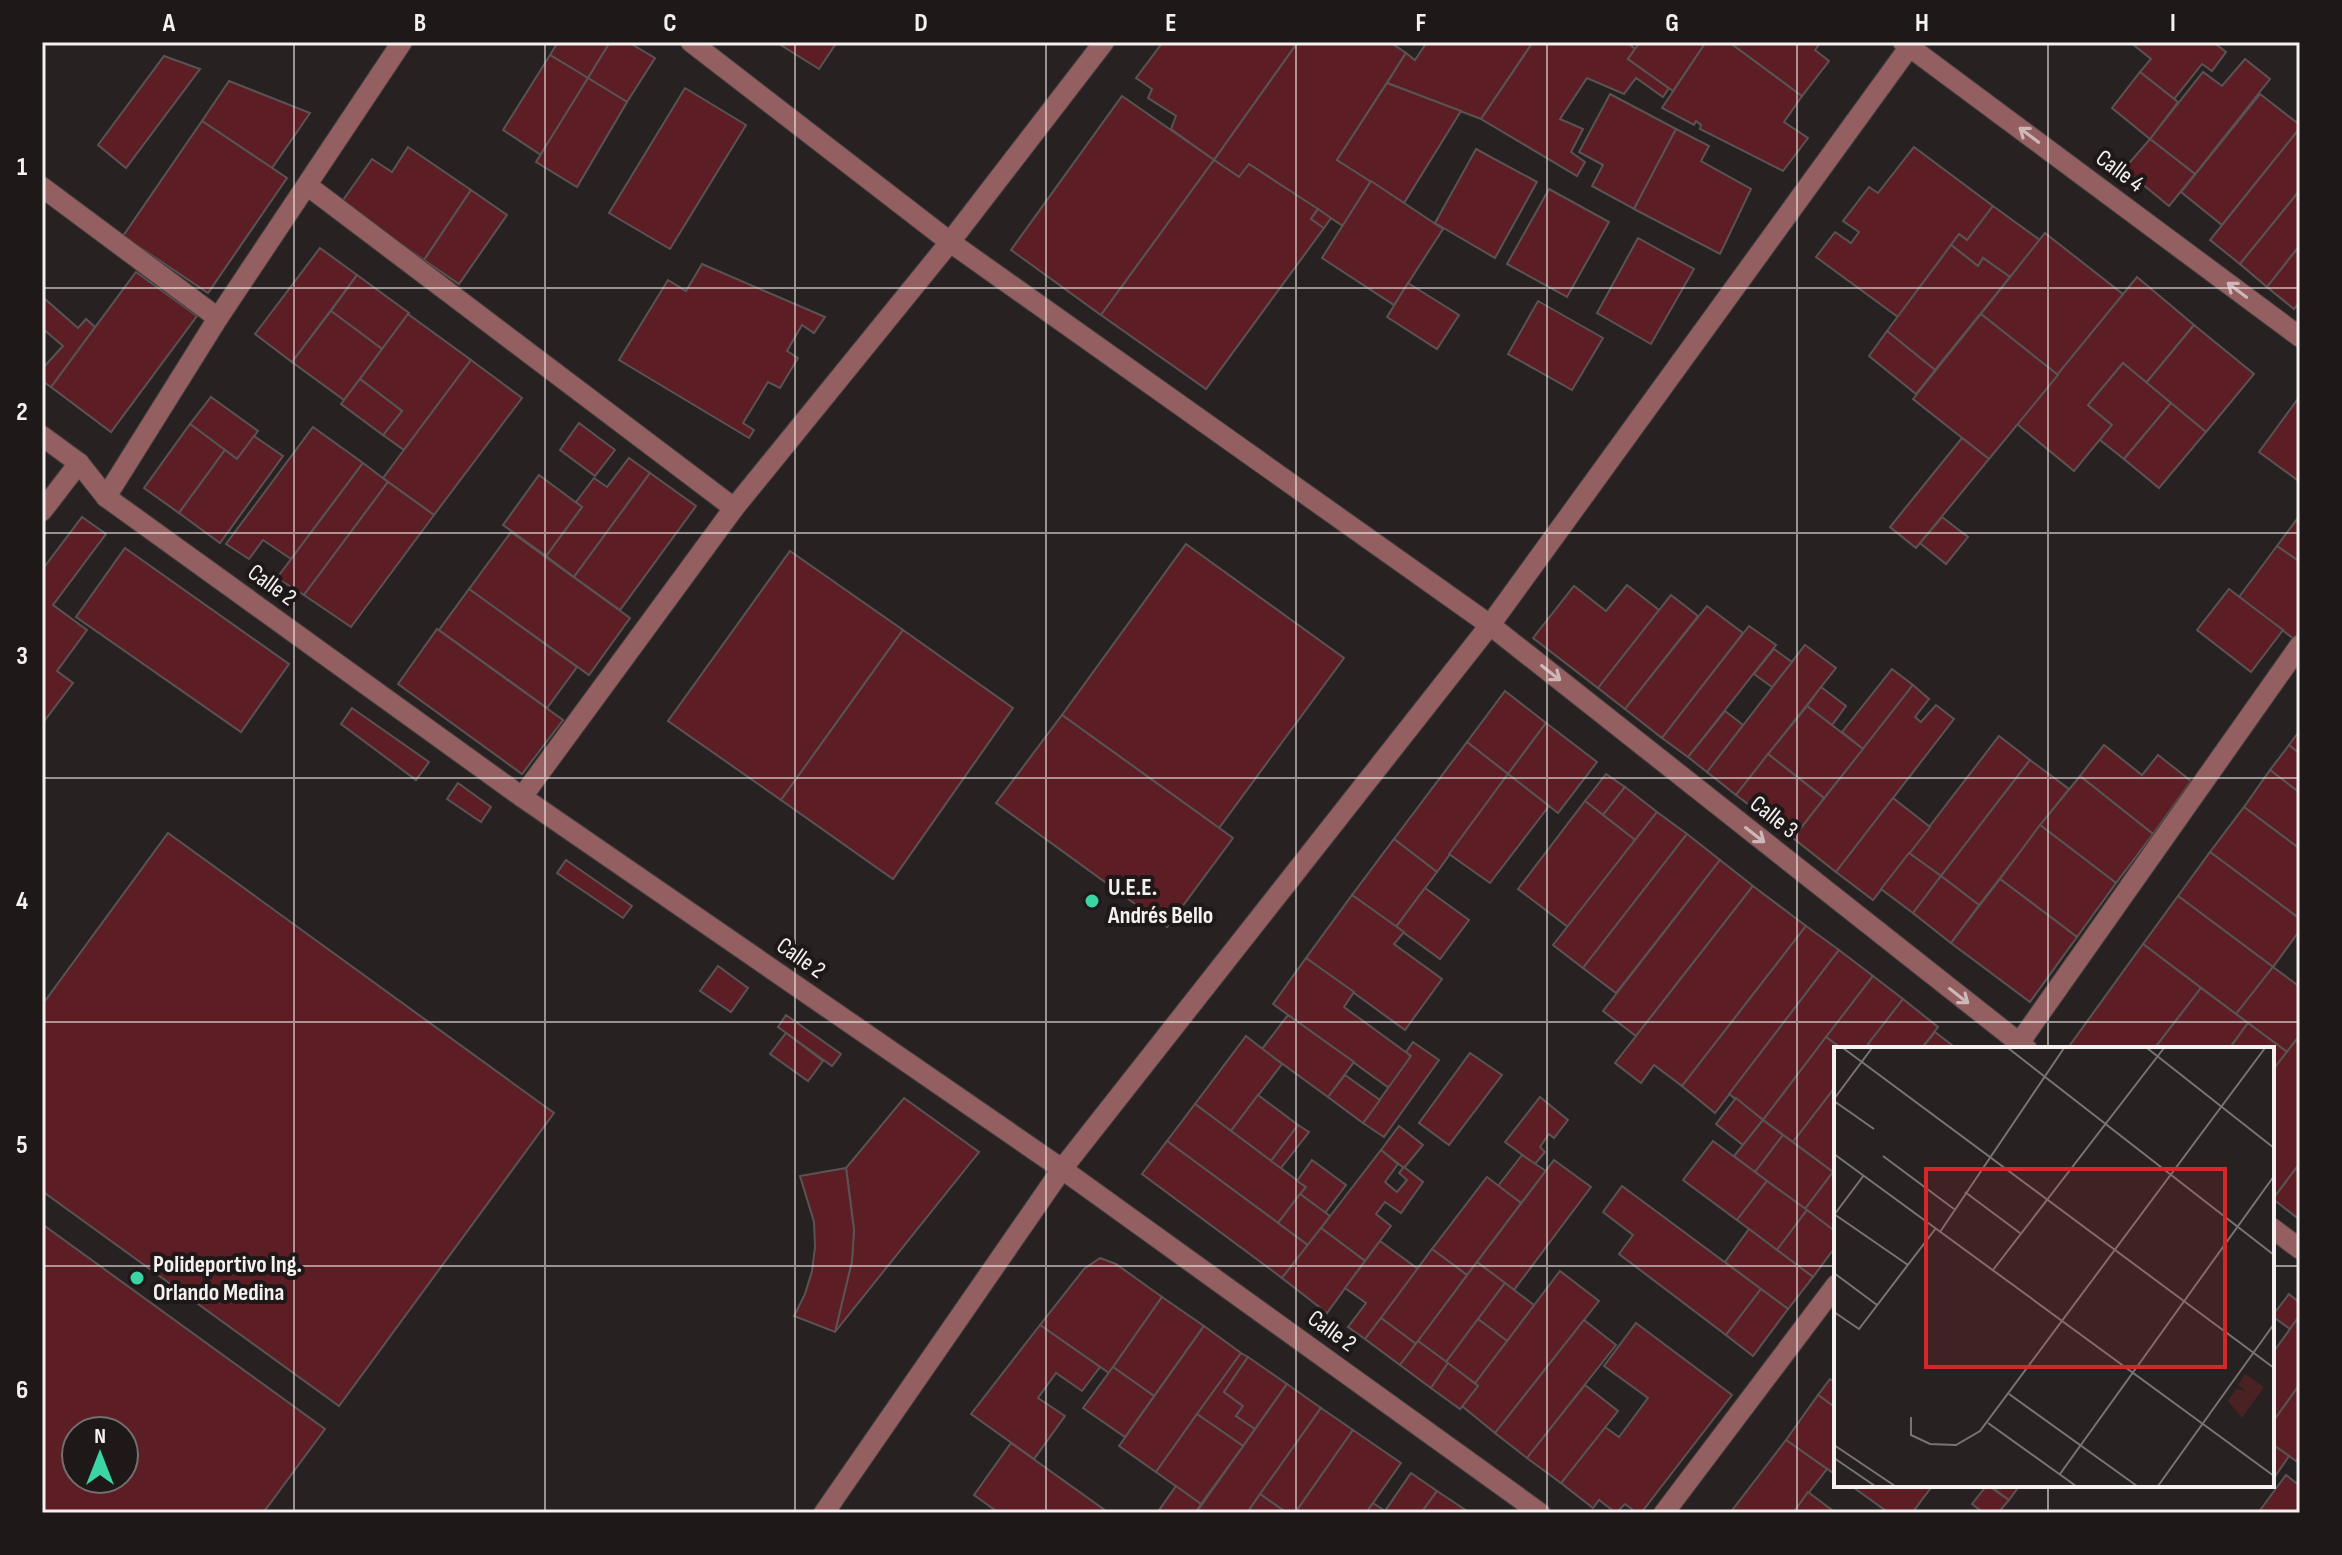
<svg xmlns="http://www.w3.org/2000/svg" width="2342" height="1555" font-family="'Sofia Sans Condensed',sans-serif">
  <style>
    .building { fill: #5c1d24; stroke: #5a5353; stroke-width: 2; fill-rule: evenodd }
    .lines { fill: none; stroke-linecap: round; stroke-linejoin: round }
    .minor-casing { stroke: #443e3e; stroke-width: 22 }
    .minor { stroke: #945f61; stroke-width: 20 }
    .oneway { stroke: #ceb7b7 }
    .grid { fill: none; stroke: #f5f1f1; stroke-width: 2; stroke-opacity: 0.55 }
    .poi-dot { fill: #3ad4a5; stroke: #1e1818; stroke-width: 3 }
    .labels { text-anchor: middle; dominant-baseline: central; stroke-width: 8; stroke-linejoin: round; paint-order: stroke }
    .street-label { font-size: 24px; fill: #f5f1f1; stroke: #1e1818 }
    .poi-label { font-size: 24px; font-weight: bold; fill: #f5f1f1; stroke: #1e1818; text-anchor: start }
    .inset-road { fill: none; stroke: #797474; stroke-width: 2 }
    .view { fill: #d62828; fill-opacity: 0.15; stroke: #d62828; stroke-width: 4 }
    .inset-edge { fill: none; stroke: #f5f1f1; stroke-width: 4 }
    .neatline { fill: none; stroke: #f5f1f1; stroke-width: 3 }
    .grid-label { font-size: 26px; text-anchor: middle; font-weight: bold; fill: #f5f1f1 }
  </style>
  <rect width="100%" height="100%" fill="#272121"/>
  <!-- building -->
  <g class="building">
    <polygon points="558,42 610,42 588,78 550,55"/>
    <polygon points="610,42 628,42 655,58 627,102 588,78"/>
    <polygon points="776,42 837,42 819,69"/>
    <polygon points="1163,42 1298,42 1214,160 1171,129 1176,116 1148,98 1152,89 1136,78"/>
    <polygon points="1298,42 1390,42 1406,53 1337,160 1371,181 1343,226 1249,164 1239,177 1214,160"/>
    <polygon points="1427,42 1533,42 1481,119 1387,83 1406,53 1415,60"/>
    <polygon points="1533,42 1627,42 1635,49 1628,59 1669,88 1663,97 1636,78 1624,94 1587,78 1560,119 1583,129 1571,152 1585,162 1577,176 1481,119"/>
    <polygon points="1640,42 1706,42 1673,91 1628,59"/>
    <polygon points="1706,42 1729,42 1802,96 1784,122 1808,138 1783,171 1700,129 1701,125 1696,121 1694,125 1662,108"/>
    <polygon points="1729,42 1821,42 1815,50 1829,61 1802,96"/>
    <polygon points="2130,42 2213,42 2226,52 2212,71 2202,64 2174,99 2140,72 2151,59"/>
    <polygon points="550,55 588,78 541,155 503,130"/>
    <polygon points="164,56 200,69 126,168 98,145"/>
    <polygon points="2245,59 2270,79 2195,174 2150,139 2203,72 2222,86"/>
    <polygon points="2140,72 2178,102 2150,139 2112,108"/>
    <polygon points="588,78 627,102 577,187 536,162"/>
    <polygon points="229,81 310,113 272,168 202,121"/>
    <polygon points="1387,83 1461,111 1404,203 1337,160"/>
    <polygon points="685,88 746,125 670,249 609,213"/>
    <polygon points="1610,94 1676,129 1634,209 1592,186 1603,165 1579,152"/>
    <polygon points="2260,94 2300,125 2300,128 2222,225 2181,192"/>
    <polygon points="1122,96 1214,160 1101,315 1011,250"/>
    <polygon points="202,121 287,178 208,293 123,236"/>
    <polygon points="2300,128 2300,190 2240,264 2210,240"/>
    <polygon points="1676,129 1709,146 1701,161 1751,189 1720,254 1634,209"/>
    <polygon points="2150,139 2195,174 2169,206 2124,169"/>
    <polygon points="408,147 471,190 424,260 341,203 372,159 392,172"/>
    <polygon points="1914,147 1993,206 1967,240 1959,234 1898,317 1816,257 1835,232 1851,243 1859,232 1843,221 1869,187 1878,193"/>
    <polygon points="1476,149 1537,182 1495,258 1435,223"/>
    <polygon points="1214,160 1239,177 1249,164 1318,209 1311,219 1324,228 1206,389 1101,315"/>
    <polygon points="1371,181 1443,229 1394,305 1322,258"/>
    <polygon points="1549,189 1609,222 1567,297 1507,264"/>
    <polygon points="471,190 507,215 459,284 424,260"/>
    <polygon points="2300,190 2300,245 2267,287 2240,264"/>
    <polygon points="1993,206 2040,240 2010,277 1983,258 1978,266 1951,245 1959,234 1967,240"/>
    <polygon points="1318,209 1331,218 1324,228 1311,219"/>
    <polygon points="2045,233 2124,295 2058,375 1981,314"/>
    <polygon points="1638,238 1694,269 1651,344 1597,313"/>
    <polygon points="1951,245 1978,266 1983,258 2010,277 1935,370 1887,331"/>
    <polygon points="2300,245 2300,302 2294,309 2267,287"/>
    <polygon points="320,248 357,275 292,362 255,334"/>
    <polygon points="702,264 825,317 814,333 802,325 787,351 798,358 780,388 768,382 743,423 754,430 749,438 619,360 668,280 686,291"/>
    <polygon points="136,272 197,316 111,432 51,387"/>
    <polygon points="357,275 409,313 382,349 331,311"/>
    <polygon points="2137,277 2194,325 2146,383 2123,363 2088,405 2112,425 2074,471 2017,424"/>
    <polygon points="1408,283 1459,315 1437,349 1387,317"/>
    <polygon points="45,299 78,328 86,319 95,327 51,387 42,381 42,369 63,346 42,328 42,303"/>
    <polygon points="1538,301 1603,338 1572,390 1508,354"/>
    <polygon points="331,311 382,349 344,400 292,362"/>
    <polygon points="408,314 471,360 404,450 383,435 402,411 360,379"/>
    <polygon points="1981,314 2058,375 1989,459 1913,399"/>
    <polygon points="2194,325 2254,374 2206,432 2146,383"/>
    <polygon points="1887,331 1935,370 1916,394 1869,356"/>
    <polygon points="471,360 522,398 434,515 383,478"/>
    <polygon points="2123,363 2171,403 2124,459 2100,440 2112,425 2088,405"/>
    <polygon points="360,379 402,411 383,435 341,404"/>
    <polygon points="2300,396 2300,482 2259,452"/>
    <polygon points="211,397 258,431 237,459 190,424"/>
    <polygon points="2171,403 2206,432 2159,488 2124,459"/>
    <polygon points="579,423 615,450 595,476 560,450"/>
    <polygon points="190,424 225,450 179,513 144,488"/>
    <polygon points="313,427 363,463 291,559 263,540 249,559 226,544"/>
    <polygon points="254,436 283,456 220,543 179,513 225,450 237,459"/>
    <polygon points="1962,438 1989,459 1916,548 1890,527"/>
    <polygon points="629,458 650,473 574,577 546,556 582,507 576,502 594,478 607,487"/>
    <polygon points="363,463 388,482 304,595 277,578"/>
    <polygon points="650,473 696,506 620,610 574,577"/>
    <polygon points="539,475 582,507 546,556 503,525"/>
    <polygon points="388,482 434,515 351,627 304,595"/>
    <polygon points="2300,515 2300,562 2277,546"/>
    <polygon points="82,517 106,534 53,605 87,630 57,671 73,683 42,724 42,570"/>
    <polygon points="1942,517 1968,537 1946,564 1920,543"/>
    <polygon points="511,532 630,618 589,675 469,589"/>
    <polygon points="1186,544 1344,658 1219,828 1062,715"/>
    <polygon points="2277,546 2300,562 2300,631 2294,639 2239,597"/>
    <polygon points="125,548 289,664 241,732 76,617"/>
    <polygon points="790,551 903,630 781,800 668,721"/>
    <polygon points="1627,585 1659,610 1598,688 1533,638 1574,586 1606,611"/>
    <polygon points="469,589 577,667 547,708 439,630"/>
    <polygon points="2229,589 2283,630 2251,672 2197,630"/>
    <polygon points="1671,595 1698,616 1625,709 1598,688"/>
    <polygon points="1707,606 1743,633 1662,738 1625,709"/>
    <polygon points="1749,626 1776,645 1688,757 1662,738"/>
    <polygon points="437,629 563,720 522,774 398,684"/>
    <polygon points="903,630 1013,708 893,879 781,800"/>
    <polygon points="1805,645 1836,668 1736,795 1707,772"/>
    <polygon points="1774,649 1792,662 1772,687 1754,674"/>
    <polygon points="1892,669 1913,685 1863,749 1842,732"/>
    <polygon points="1913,685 1929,699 1915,717 1921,722 1936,705 1954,719 1836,872 1793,838"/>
    <polygon points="1821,687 1846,706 1832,725 1807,706"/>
    <polygon points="1505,691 1546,723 1508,774 1467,742"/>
    <polygon points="1807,706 1863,749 1824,798 1768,754"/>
    <polygon points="352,708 429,762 416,780 341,724"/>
    <polygon points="1725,711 1743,725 1707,772 1688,757"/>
    <polygon points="1062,715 1233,838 1167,927 996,803"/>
    <polygon points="1546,723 1597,762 1558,813 1508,774"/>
    <polygon points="2300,730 2300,754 2289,745"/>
    <polygon points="1999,736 2030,760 1941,876 1909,853"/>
    <polygon points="1467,742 1508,774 1437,872 1394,839"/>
    <polygon points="2104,745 2142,775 2158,755 2191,781 2153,834 2080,776"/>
    <polygon points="2289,745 2300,754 2300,793 2270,770"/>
    <polygon points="1768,754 1824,798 1793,838 1736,795"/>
    <polygon points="2030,760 2069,789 1979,905 1941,876"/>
    <polygon points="2270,770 2300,793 2300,849 2244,807"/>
    <polygon points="1508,774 1549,806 1490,883 1449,854"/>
    <polygon points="1606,774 1625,787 1603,815 1585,801"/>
    <polygon points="2080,776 2153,834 2116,883 2040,825"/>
    <polygon points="458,783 491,807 481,822 447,799"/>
    <polygon points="1625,787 1657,812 1635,840 1603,815"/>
    <polygon points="1893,798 1930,827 1873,900 1836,872"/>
    <polygon points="1585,801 1635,840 1568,927 1518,889"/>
    <polygon points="2244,807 2300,849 2300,919 2210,852"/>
    <polygon points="1657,812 1687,834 1583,968 1553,945"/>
    <polygon points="2040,825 2116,883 2077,937 2000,879"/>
    <polygon points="168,833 554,1113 339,1406 42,1191 42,1005"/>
    <polygon points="1687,834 1720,860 1616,993 1583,968"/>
    <polygon points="1394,839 1437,872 1396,927 1352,895"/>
    <polygon points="2210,852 2300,919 2300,930 2273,967 2178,896"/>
    <polygon points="1909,853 1941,876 1913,913 1881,889"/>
    <polygon points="566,860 632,906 623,918 557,873"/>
    <polygon points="1720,860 1753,886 1636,1036 1603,1011"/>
    <polygon points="1941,876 1979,905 1951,943 1913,913"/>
    <polygon points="2000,879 2077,937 2030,1002 1951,943"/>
    <polygon points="1753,886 1806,926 1682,1086 1654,1065 1641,1083 1615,1063"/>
    <polygon points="1425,888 1469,920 1440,959 1396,927"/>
    <polygon points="1352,895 1404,932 1394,944 1442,979 1405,1030 1306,958"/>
    <polygon points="2178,896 2273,967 2236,1014 2143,944"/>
    <polygon points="1806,926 1839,950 1715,1113 1682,1086"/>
    <polygon points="2143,944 2201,988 2154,1049 2075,1049 2070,1045"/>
    <polygon points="1839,950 1873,976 1763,1120 1729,1094"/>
    <polygon points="1306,958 1354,992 1344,1007 1411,1056 1389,1088 1273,1004"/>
    <polygon points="718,966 748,988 731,1012 700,991"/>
    <polygon points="2273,967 2300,987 2300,1035 2287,1052 2236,1014"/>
    <polygon points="1873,976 1903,999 1865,1049 1842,1049 1826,1037"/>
    <polygon points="2201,988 2248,1023 2229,1049 2154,1049"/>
    <polygon points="1903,999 1938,1027 1921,1049 1875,1049 1868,1044"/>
    <polygon points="786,1015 841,1054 832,1066 778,1027"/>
    <polygon points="1288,1015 1354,1062 1328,1097 1262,1049"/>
    <polygon points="2248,1023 2287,1052 2272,1071 2272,1049 2229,1049"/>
    <polygon points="1935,1032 1957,1049 1921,1049"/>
    <polygon points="786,1033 823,1061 808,1081 770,1054"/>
    <polygon points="2300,1035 2300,1163 2273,1199 2272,1071"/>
    <polygon points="1246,1036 1282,1064 1231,1131 1195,1104"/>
    <polygon points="1826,1037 1842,1049 1836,1049 1836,1086 1793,1142 1763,1120"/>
    <polygon points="1413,1042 1439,1060 1384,1137 1363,1123 1411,1056 1406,1052"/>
    <polygon points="1470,1053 1502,1075 1449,1145 1419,1123"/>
    <polygon points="1345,1075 1380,1100 1363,1123 1328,1097"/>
    <polygon points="1836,1086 1836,1168 1833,1172 1793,1142"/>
    <polygon points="1258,1095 1298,1125 1271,1161 1231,1131"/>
    <polygon points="1540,1097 1568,1120 1554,1138 1549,1134 1540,1147 1545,1152 1535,1164 1505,1142"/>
    <polygon points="904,1098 979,1152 835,1332 852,1261 854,1230 846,1168"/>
    <polygon points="1736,1098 1763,1120 1743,1145 1716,1124"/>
    <polygon points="1195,1104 1306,1187 1278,1223 1167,1141"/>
    <polygon points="1763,1120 1783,1135 1755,1172 1734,1156"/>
    <polygon points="1298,1125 1309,1132 1281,1168 1271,1161"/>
    <polygon points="1399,1126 1423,1145 1404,1168 1381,1150"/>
    <polygon points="1783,1135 1833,1172 1805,1209 1755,1172"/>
    <polygon points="1167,1141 1308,1245 1282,1278 1142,1174"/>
    <polygon points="1713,1141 1767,1181 1737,1220 1683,1180"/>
    <polygon points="1381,1150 1398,1164 1385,1182 1397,1192 1407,1180 1399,1173 1404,1167 1423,1182 1401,1213 1385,1202 1376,1214 1391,1226 1365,1261 1321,1228"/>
    <polygon points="1522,1155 1546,1171 1521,1203 1498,1186"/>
    <polygon points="1312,1160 1346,1185 1325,1213 1300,1194 1306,1187 1297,1181"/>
    <polygon points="1554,1160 1591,1187 1514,1290 1477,1262"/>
    <polygon points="2300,1163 2300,1220 2273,1199"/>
    <polygon points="846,1168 854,1230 852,1261 835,1332 794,1316 805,1294 812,1271 815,1247 814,1222 800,1176"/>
    <polygon points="1833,1172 1836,1175 1836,1232 1805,1209"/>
    <polygon points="1487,1177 1521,1203 1467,1275 1432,1249"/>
    <polygon points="1767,1181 1807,1210 1777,1250 1737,1220"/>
    <polygon points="1622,1186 1761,1289 1726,1335 1619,1254 1633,1235 1603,1212"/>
    <polygon points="1300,1194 1330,1216 1308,1245 1278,1223"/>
    <polygon points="1807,1210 1836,1232 1836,1246 1813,1277 1777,1250"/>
    <path d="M 42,1224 L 325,1429 L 263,1513 L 42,1513 ZM 76,1431 L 124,1431 L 124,1479 L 76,1479 Z"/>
    <polygon points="1321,1228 1365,1261 1327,1313 1282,1278"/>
    <polygon points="1749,1229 1813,1277 1788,1309 1725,1262"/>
    <polygon points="1380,1241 1418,1269 1365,1339 1348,1327 1366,1303 1345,1288"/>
    <polygon points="1432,1249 1467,1275 1416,1344 1381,1318"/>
    <polygon points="1100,1258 1116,1264 1162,1297 1109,1373 1040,1325 1084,1269"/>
    <polygon points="1477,1262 1505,1283 1446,1362 1418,1341"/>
    <polygon points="1560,1271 1599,1301 1495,1433 1462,1406 1478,1386 1475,1383"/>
    <polygon points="1505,1283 1534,1305 1507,1341 1478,1319"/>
    <polygon points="1761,1289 1788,1309 1753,1356 1726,1335"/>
    <polygon points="2289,1294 2300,1303 2300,1315 2290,1329 2272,1316"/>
    <polygon points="1162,1297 1204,1326 1154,1396 1113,1367"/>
    <polygon points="2300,1315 2300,1384 2272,1423 2272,1354"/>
    <polygon points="1381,1318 1416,1344 1400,1365 1365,1339"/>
    <polygon points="1478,1319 1507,1341 1475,1383 1446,1362"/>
    <polygon points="1584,1320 1616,1345 1527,1458 1495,1433"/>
    <polygon points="1636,1323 1732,1395 1641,1513 1637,1513 1625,1504 1616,1513 1599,1500 1593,1508 1561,1483 1605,1427 1619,1437 1648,1398 1604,1366"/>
    <polygon points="1040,1325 1100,1367 1082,1391 1056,1373 1038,1398 1065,1416 1034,1459 971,1414"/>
    <polygon points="1204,1326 1241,1353 1156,1472 1119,1446"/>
    <polygon points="1418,1341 1448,1363 1431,1388 1400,1365"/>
    <polygon points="1241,1353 1248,1357 1224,1392 1243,1406 1236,1416 1255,1429 1243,1446 1197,1414"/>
    <polygon points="1248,1357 1287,1384 1255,1429 1236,1416 1243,1406 1224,1392"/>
    <polygon points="1448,1363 1478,1386 1460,1409 1431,1388"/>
    <polygon points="1113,1367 1154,1396 1125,1437 1083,1408"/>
    <polygon points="1830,1379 1836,1383 1836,1408 1818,1395"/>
    <polygon points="1287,1384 1321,1408 1247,1513 1196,1513"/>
    <polygon points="2300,1384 2300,1456 2296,1461 2272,1444 2272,1423"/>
    <polygon points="1585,1385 1618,1411 1561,1483 1527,1458"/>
    <polygon points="1818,1395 1836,1408 1836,1475 1786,1440"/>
    <polygon points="1321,1408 1353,1430 1295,1513 1287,1513 1260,1494"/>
    <polygon points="1197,1414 1243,1446 1201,1504 1156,1472"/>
    <polygon points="1353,1430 1401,1463 1366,1513 1295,1513"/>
    <polygon points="1786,1440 1827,1469 1793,1513 1730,1513"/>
    <polygon points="1011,1443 1106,1511 1104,1513 999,1513 974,1495"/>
    <polygon points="2272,1444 2289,1456 2276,1475 2272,1472"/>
    <polygon points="1411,1473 1437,1491 1421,1513 1387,1513 1385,1511"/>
    <polygon points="2286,1475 2300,1486 2300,1513 2258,1513"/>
    <polygon points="1850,1485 1933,1485 1912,1513 1889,1513"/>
    <polygon points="1987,1485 2009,1500 1998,1513 1984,1513 1972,1504"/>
    <polygon points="1989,1485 2020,1485 2009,1500"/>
    <polygon points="1176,1486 1201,1504 1195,1513 1157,1513"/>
    <polygon points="1437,1491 1470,1513 1421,1513"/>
    <polygon points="1808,1492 1836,1513 1793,1513"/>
    <polygon points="1260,1494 1287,1513 1247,1513"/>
    <polygon points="1373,1503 1385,1511 1387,1513 1366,1513"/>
  </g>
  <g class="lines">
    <!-- minor casing -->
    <g class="minor-casing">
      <g id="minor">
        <polyline points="691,42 950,242 1490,625 2027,1049"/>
        <polyline points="1903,42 2300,337"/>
        <polyline points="308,186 734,508"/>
        <polyline points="42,187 218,318"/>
        <polyline points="42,436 79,463 106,497 522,797 1062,1169 1540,1513"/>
        <polyline points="106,497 218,318 402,42"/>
        <polyline points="42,511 79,463"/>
        <polyline points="522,797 734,508 950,242 1104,42"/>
        <polyline points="2015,1049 2300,645"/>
        <polyline points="2272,1228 2300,1249"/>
        <polyline points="824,1513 1062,1169 1490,625 1913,42"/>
        <polyline points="1664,1513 1836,1285"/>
      </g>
    </g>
    <!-- minor -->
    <use href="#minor" class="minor"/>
  </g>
  <!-- one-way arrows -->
  <defs><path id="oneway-shaft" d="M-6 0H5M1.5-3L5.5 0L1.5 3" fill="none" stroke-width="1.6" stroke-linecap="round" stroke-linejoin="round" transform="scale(2)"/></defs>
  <g class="oneway">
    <use href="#oneway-shaft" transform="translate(2029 135) rotate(-143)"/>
    <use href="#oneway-shaft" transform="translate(2237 290) rotate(-143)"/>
    <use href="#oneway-shaft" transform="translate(1551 673) rotate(38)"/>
    <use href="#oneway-shaft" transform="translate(1755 835) rotate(38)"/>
    <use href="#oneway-shaft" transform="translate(1959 996) rotate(38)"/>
  </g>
  <!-- grid -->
  <path class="grid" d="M 294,42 L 294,1513M 545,42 L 545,1513M 795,42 L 795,1513M 1046,42 L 1046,1513M 1296,42 L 1296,1513M 1547,42 L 1547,1513M 1797,42 L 1797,1513M 2048,42 L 2048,1049M 42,288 L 2300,288M 42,533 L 2300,533M 42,778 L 2300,778M 42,1022 L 2300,1022M 42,1266 L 1836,1266M 2272,1266 L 2300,1266M 2048,1485 L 2048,1513"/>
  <!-- markers -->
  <g class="poi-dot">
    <circle cx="1092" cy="901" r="8"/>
    <circle cx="137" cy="1278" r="8"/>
  </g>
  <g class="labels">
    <!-- street labels -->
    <g class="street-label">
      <text transform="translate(2120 171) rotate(37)">Calle 4</text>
      <text transform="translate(272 585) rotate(36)">Calle 2</text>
      <text transform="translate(1774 817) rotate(38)">Calle 3</text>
      <text transform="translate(801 958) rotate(35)">Calle 2</text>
      <text transform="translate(1332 1331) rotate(36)">Calle 2</text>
    </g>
    <!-- poi labels -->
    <g class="poi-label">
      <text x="1108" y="887">U.E.E.<tspan x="1108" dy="28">Andrés Bello</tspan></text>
      <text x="153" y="1264">Polideportivo Ing.<tspan x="153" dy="28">Orlando Medina</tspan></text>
    </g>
  </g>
  <!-- overview -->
  <g transform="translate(1834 1047)">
    <rect width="440" height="440" fill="#272121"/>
    <path d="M 411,327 L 430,340 L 408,371 L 394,354 L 402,342 L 412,344 L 404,338 Z" fill="#4b2224"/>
    <path class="inset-road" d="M 9,1 L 440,321M 174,1 L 440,208M 313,1 L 440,101M 0,52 L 38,1M 0,54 L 40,82M 0,107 L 440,429M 49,109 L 120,162M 131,145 L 186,186M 0,167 L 74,218M 0,168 L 30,128M 106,185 L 230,1M 159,223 L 330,1M 0,226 L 43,258M 0,265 L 25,282 L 102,181M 175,347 L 303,439M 77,370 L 77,388 L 96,397 L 122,398 L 146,384 L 431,1M 154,376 L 242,439M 0,398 L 61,439M 0,411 L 41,439M 226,427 L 440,129M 324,439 L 440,277"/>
    <path class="view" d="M 92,122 L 391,122 L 391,320 L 92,320 Z"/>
    <rect width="440" height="440" class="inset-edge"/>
  </g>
  <!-- border -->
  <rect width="2342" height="1555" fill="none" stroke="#1e1818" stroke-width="88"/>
  <!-- north arrow -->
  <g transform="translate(100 1455)"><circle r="38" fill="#1e1818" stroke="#746f6f" stroke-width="2"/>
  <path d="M0-6L14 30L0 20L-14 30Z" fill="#3ad4a5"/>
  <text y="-12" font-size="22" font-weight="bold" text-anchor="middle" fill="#f5f1f1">N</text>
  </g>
  <rect x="44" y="44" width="2254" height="1467" class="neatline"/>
  <g class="grid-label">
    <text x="169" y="31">A</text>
    <text x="420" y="31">B</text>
    <text x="670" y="31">C</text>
    <text x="921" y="31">D</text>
    <text x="1171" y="31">E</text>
    <text x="1421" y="31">F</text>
    <text x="1672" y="31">G</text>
    <text x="1922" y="31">H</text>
    <text x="2173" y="31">I</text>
    <text x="22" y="175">1</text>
    <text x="22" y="420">2</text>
    <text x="22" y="664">3</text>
    <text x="22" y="909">4</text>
    <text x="22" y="1153">5</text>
    <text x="22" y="1398">6</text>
  </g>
</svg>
